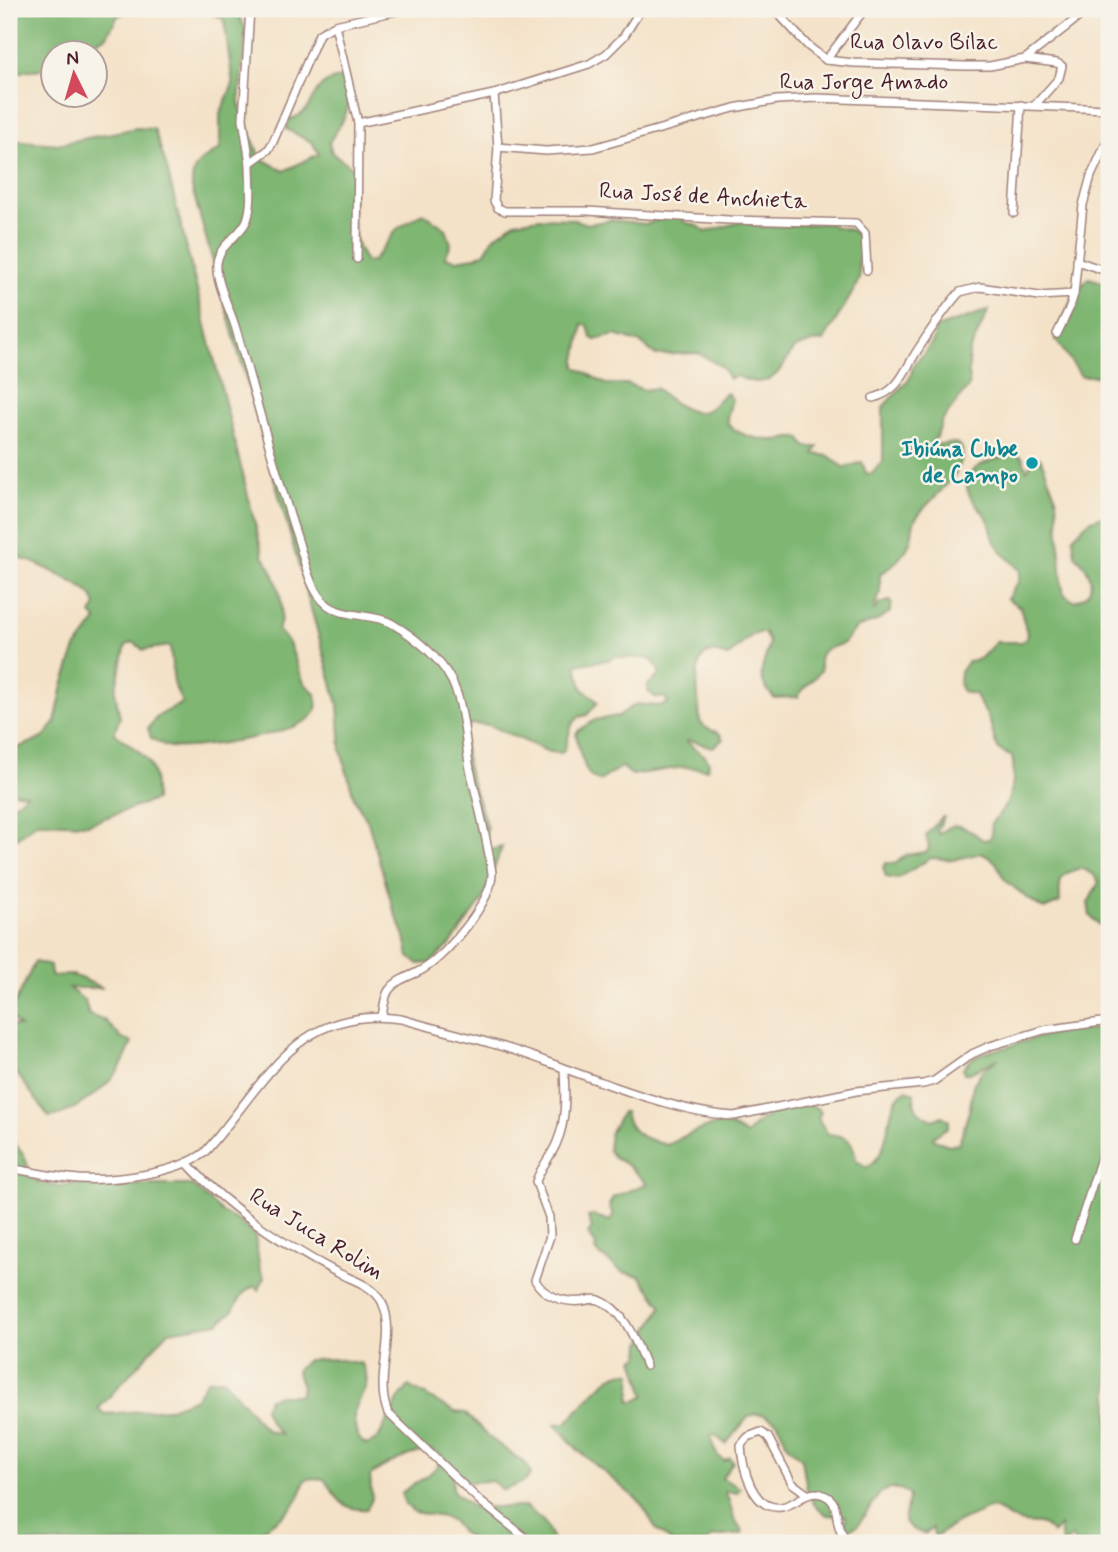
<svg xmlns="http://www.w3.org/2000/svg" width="1118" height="1552" font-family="Mynerve,sans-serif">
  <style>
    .forest { fill: #7eb672; stroke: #646a4e; stroke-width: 2 }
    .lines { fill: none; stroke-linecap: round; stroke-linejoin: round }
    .minor-casing { stroke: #9f807a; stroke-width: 10 }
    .minor { stroke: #fff; stroke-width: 7 }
    .culture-dot { fill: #0f9aa8; stroke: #f7f3e8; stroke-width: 2.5 }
    .labels { text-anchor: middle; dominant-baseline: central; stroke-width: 5; stroke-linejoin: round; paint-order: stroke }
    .street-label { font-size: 23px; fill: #4a1f2b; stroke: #f7f3e8 }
    .culture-label { font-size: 23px; font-weight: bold; fill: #0d838f; stroke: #f7f3e8; text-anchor: end }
  </style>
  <rect width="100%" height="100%" fill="#f7f3e8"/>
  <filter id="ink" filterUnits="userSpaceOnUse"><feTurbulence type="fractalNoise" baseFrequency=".0143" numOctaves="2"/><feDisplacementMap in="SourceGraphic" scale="14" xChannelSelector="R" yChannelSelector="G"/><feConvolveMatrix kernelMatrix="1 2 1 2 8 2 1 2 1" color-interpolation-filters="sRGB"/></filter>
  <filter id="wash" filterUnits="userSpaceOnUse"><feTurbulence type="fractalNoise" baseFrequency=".00686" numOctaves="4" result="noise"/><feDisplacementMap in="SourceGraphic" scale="28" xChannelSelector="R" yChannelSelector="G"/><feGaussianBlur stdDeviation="1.57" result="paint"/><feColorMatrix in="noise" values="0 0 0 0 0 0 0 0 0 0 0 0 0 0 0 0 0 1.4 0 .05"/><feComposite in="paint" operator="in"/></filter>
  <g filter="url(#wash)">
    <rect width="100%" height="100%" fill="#f4e2c8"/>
    <!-- forest -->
    <g class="forest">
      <path d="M 9,9 L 130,9 L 117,17 L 107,36 L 77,52 L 52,52 L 52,66 C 34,74 29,64 9,79 Z"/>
      <path d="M 153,9 L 240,9 L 240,18 L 246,30 L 239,103 L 260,158 L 284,171 L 319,154 L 312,142 L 286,129 L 289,119 C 319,114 306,81 342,78 C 358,101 343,122 329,142 L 332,153 L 354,168 C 353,201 347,234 366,262 L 373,261 L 397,229 L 423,213 L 446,229 L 451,244 L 445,257 L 456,260 L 475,257 L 484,253 L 494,237 L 515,222 L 539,218 L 570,219 L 589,224 L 611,220 L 646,224 L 675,214 L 683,218 L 684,222 L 698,226 L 706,232 L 743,221 L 763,227 L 828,223 C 837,230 850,226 858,235 C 865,244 861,252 859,261 C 857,267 861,272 859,278 C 856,291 831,326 824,341 L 812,342 L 793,349 C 779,376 767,391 737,376 L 729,379 L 722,367 L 698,353 L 656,355 L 641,343 L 622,337 L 615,335 L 595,340 L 591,337 L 588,326 L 583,324 L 576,360 L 576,367 L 606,384 L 627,384 L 644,390 L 656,388 C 668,399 694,421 710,408 C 717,403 720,396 727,393 L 732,399 L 727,418 L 728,424 C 738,435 757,439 771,440 C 781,441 788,437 800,438 L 806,447 L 818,447 L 814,454 L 829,456 L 844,468 L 862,462 L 866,473 L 872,474 L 883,461 L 883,407 L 910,378 L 914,363 L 921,357 L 933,341 L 936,328 L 989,310 L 969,352 L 969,386 L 942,421 L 937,436 L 931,445 L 956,443 L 962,448 C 966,476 930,497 916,518 C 912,524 913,532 911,539 C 908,552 891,568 880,574 L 880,593 L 873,608 L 875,610 L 878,604 L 890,601 L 892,604 L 890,612 L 876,621 L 856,628 L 844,643 L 824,650 L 819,657 L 821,670 C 814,680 803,687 798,697 L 774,698 C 752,673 765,670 769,642 L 764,633 C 749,631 739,649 727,657 C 723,656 720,653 716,653 C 686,647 701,710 700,722 L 706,728 L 719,733 L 723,739 L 713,747 C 703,746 695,739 686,741 L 706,757 L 709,762 L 707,769 L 684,767 L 632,775 L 622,767 L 599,781 L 590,776 L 586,769 L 580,753 L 576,734 L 578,731 L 595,720 L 618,716 L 636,704 L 660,706 L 668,703 L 666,698 L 655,697 L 648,691 L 648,685 L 660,675 C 653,647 635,663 616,656 L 609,660 L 576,664 L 582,688 L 598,702 L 587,715 L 579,717 L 572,724 L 564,751 L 560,753 L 549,752 L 489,725 L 470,724 L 463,735 L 468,771 L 487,827 L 484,852 L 502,847 L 482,901 L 450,945 L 430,963 L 419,964 L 409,957 L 405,936 L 393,908 L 368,822 L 354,798 L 341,750 L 338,704 L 192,188 C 191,163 201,161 220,149 L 220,114 L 233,84 L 224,20 C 207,6 175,14 153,9 Z"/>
      <path d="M 137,128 L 154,129 L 166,165 L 263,556 C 277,575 287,607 278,630 L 289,643 L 304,683 L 316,694 C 317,701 318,710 313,715 C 299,734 194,750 171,747 C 164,746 156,741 151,738 L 148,728 L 158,716 L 182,703 L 174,684 L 170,646 L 143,650 L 134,642 L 126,645 L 115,691 L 120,718 L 114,733 C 144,756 157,758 155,800 L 88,824 L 37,822 L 9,844 L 9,808 L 27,794 L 9,792 L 9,751 L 43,738 L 55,723 L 63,685 L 76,648 L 97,620 L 91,614 L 96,606 C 95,603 94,599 92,596 C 83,585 24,555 9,556 L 9,140 L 58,144 Z"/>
      <polygon points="1089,278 1109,284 1109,382 1103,384 1097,376 1081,376 1056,340 1056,335 1076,291"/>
      <path d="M 1015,453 L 1022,457 L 1027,470 L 1034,459 L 1040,457 L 1057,500 L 1062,585 L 1064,594 L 1073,601 C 1100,595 1092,569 1075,555 L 1073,538 C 1085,524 1091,517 1109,515 L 1109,929 L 1102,927 L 1090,916 L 1088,903 L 1099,882 L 1093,874 L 1081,868 C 1058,874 1059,880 1060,902 L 1044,909 C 1036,905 1007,883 1003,877 C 994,860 1000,863 981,853 L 953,860 L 931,858 L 896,879 L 886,877 L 883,867 L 886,863 L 895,864 L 906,855 L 926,852 L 929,848 L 926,835 L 942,817 L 944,817 L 937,830 L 939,834 C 943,832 946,829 949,827 C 960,821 975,834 983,840 L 989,839 L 992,835 L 991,823 C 1010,806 1017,781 1012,756 C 991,751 996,736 989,720 C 986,711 978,704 975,694 L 963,692 L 959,683 L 960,672 L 967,662 L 981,658 L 996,642 L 1021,642 L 1026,639 L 1027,633 L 1020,607 L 1007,599 L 1019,581 L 1020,571 C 1012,561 1002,554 995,542 C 991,534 992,524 986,516 C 981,509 972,502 969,494 C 957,466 996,459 1015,453 Z"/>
      <path d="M 35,962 L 50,965 L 51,976 L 73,975 L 103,988 L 69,988 L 85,1001 L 89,1015 L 106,1021 L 121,1038 L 132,1042 C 128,1052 124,1063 117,1072 C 105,1089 69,1116 49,1117 L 9,1063 L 9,1024 L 20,1027 L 9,1015 L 9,1010 L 13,1007 Z"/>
      <path d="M 1085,1029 L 1109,1030 L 1109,1543 L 1075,1543 L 1072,1537 L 1066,1543 L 1062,1543 L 1060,1526 L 1053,1534 C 1040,1518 1034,1527 1019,1522 C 1010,1520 1003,1512 995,1509 C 986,1506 982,1514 975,1515 C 961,1519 950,1527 937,1536 L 934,1535 L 933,1528 L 924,1534 L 912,1529 L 904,1522 L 909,1496 C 903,1486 891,1488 881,1492 L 857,1526 L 847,1530 L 845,1527 L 846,1516 L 827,1515 L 814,1504 L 807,1490 L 802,1459 L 787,1445 L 778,1423 L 764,1415 L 756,1414 L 749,1416 L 726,1444 L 714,1435 L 711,1436 C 712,1446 715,1455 724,1461 L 730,1458 L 733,1462 L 722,1478 L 740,1488 L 737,1493 L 725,1491 C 734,1508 728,1514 743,1532 L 742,1534 L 711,1537 L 707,1543 L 673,1543 L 657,1530 L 640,1502 L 579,1451 L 555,1424 L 566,1423 C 583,1408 608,1366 632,1373 L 630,1401 L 636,1401 L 645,1395 L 634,1359 L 640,1356 L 641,1344 L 662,1306 L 640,1276 L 622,1272 L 595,1251 L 596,1245 L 588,1234 L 592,1228 L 588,1217 L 593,1215 L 610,1221 L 613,1215 L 609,1205 L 613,1197 L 647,1184 L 630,1167 L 614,1157 L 608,1150 L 610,1133 L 622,1112 L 625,1112 C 629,1135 645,1139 667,1145 C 681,1138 709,1122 726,1125 C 733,1126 739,1132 746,1135 C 752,1129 757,1123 763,1119 C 776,1110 810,1097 821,1112 L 818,1119 L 828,1134 C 848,1136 854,1140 856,1161 L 867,1167 C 896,1151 881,1103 906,1090 L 914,1093 C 913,1110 918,1113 933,1120 L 942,1116 L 949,1120 L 948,1127 L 933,1137 L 934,1140 L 949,1145 L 959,1143 L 970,1108 L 973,1085 L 981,1072 L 999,1058 L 970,1073 L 964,1073 L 963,1068 C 975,1051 995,1051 1013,1045 C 1037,1037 1060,1031 1085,1029 Z"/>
      <path d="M 9,1144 L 15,1144 C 18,1148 23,1153 25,1158 C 33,1180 30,1182 56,1186 L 126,1181 L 115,1185 L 192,1185 L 223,1213 L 240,1222 L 255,1236 L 260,1270 L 264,1277 L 259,1290 L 254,1286 L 244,1293 L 232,1311 L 219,1323 L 169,1331 L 98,1409 L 106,1414 L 167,1409 L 196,1398 L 207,1380 L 223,1379 L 266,1430 L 280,1434 L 269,1421 L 264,1408 L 269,1398 L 279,1395 L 300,1395 L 302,1386 L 296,1371 L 307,1360 L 336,1359 L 362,1364 C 374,1389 359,1392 354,1414 C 353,1421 356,1431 358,1438 L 366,1445 L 377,1440 L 398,1400 L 409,1386 L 455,1412 L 465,1413 L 490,1438 L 527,1465 L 531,1474 L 524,1482 L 503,1490 L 492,1481 L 467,1482 L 452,1473 L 453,1491 L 472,1507 L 526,1507 L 544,1522 L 555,1543 L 478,1543 L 462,1533 L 453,1522 L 443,1517 L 414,1512 L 405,1504 L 401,1493 L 428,1475 L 437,1467 L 441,1457 L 432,1450 C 415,1451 382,1465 370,1476 L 372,1499 L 367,1509 C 342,1511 337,1498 324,1479 L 314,1478 L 305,1480 C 302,1488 301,1496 296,1502 C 284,1520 261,1526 247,1543 L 9,1543 Z"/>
    </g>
  </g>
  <g filter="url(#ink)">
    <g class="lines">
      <!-- minor casing -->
      <g class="minor-casing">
        <g id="minor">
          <polyline points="250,9 243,119 250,163 268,150 273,142 319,34 335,25 405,9"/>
          <polyline points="774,9 808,46 826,60 854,63 966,66 990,66 1025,59 1089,9"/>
          <polyline points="335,25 358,123 357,259"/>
          <polyline points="1025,59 1057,63 1062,66 1059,78 1035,105"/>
          <polyline points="826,60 861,14 862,9"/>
          <polyline points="494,94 498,147 494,201 498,208 505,211 587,211 729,220 856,223 865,233 867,270"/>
          <polyline points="358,123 494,94 589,64 606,54 624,36 641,9"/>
          <polyline points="498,147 546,151 593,148 734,108 777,100 816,98 1109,109"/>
          <path d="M 250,163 C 250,181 253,203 247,220 C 240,237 219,244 217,263 C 215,281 231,311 236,329 C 256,398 274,468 297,537 C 303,555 308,581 319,596 C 336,621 368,611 391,623 C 417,638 446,662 456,691 C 465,715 465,743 470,769 C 478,803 487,838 492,873 C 493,900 448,954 425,968 C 413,976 398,978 389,990 C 384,997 384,1008 382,1016"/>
          <polyline points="1014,213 1021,105"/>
          <polyline points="1077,261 1109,272"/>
          <polyline points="1057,334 1070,307 1074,294 1083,205 1091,176 1109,137"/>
          <path d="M 873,398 C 899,392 904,371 917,351 C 930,331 944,309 960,292 L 980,287 L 1039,296 L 1074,294"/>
          <path d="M 564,1069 C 565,1093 567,1119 557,1142 C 552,1156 540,1167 536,1182 L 549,1217 L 550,1236 L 535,1280 C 544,1297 565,1303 583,1301 C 589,1300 593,1298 599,1300 C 625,1310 636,1342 646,1366"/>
          <path d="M 187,1163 C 230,1210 282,1244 338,1273 C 353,1280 374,1286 382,1302 C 398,1337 373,1377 388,1413 L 481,1502 L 532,1543"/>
          <path d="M 9,1168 C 32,1172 55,1177 79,1179 C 114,1181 175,1174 204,1153 C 265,1086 294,1004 401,1019 C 450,1033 502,1044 550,1063 C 601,1082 680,1113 734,1116 L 856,1091 L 923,1084 L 934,1081 L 972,1054 L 990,1046 L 1044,1030 L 1109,1021"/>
          <polyline points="1075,1239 1109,1133"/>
          <path d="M 807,1494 L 792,1483 L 768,1437 L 761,1432 L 748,1437 L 741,1445 C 742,1466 752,1511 781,1507 C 798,1505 808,1486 826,1496 C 839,1502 835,1518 840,1530 C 842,1535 845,1539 849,1543"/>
        </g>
      </g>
      <!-- minor -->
      <use href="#minor" class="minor"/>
    </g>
  </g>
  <!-- markers -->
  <circle class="culture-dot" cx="1032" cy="463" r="7"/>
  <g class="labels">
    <!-- street labels -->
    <g class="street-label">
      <text x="924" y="43">Rua Olavo Bilac</text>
      <text x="864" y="83">Rua Jorge Amado</text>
      <text transform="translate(703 197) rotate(3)">Rua José de Anchieta</text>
      <text transform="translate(316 1235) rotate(32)">Rua Juca Rolim</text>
    </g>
    <!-- culture labels -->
    <g class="culture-label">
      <text x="1018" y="450">Ibiúna Clube<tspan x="1018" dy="26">de Campo</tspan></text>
    </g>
  </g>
  <!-- margin -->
  <rect width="1118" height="1552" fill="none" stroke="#f7f3e8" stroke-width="35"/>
  <!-- north arrow -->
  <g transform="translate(74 74) rotate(355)"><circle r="33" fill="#f7f3e8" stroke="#b29e9c" stroke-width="2"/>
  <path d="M0-5L12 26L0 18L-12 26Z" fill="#d1495b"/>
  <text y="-10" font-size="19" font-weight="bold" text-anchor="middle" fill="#4a1f2b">N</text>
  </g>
</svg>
